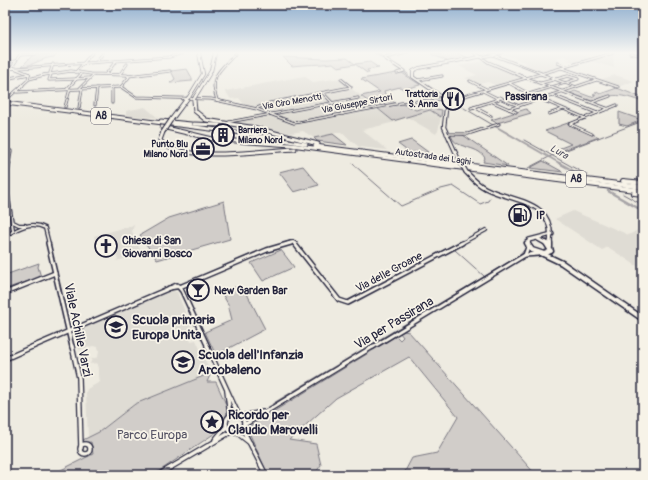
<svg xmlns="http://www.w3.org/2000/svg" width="648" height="480" font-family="Pangolin,sans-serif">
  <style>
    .built { fill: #dfdcd4 }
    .green { fill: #d1cdc9; stroke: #7a7882 }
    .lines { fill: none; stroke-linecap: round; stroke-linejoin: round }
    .stream-far1 { stroke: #716f7b; stroke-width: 1 }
    .stream { stroke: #716f7b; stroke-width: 1.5 }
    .canal-far1 { stroke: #a6a3a6; stroke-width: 2 }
    .canal { stroke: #a6a3a6; stroke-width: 2.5 }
    .street-far3-casing { stroke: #22223b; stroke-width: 3 }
    .street-far2-casing { stroke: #22223b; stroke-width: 4.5 }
    .street-far1-casing { stroke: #22223b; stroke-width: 6 }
    .street-casing { stroke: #22223b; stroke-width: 6 }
    .secondary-far3-casing { stroke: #22223b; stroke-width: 3.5 }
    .secondary-far2-casing { stroke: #22223b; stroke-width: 4.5 }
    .secondary-far1-casing { stroke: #22223b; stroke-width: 5.5 }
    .secondary-casing { stroke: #22223b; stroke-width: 7 }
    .highway-far2-casing { stroke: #22223b; stroke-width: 4 }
    .highway-far1-casing { stroke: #22223b; stroke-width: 5 }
    .highway-casing { stroke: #22223b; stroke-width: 6 }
    .street-far3 { stroke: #f7f3e8; stroke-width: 1.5 }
    .street-far2 { stroke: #f7f3e8; stroke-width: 2 }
    .street-far1 { stroke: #f7f3e8; stroke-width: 3 }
    .street { stroke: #f7f3e8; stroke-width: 3.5 }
    .secondary-far3 { stroke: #f7f3e8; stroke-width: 2 }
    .secondary-far2 { stroke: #f7f3e8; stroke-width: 2.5 }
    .secondary-far1 { stroke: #f7f3e8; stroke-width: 3 }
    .secondary { stroke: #f7f3e8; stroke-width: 4 }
    .highway-far2 { stroke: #f7f3e8; stroke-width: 2.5 }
    .highway-far1 { stroke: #f7f3e8; stroke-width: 3 }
    .highway { stroke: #f7f3e8; stroke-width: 4 }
    .secondary-bridge-far1-casing { stroke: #22223b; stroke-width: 4.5; stroke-linecap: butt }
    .secondary-bridge-casing { stroke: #22223b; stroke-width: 5.5; stroke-linecap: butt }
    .highway-bridge-far1-casing { stroke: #22223b; stroke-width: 4; stroke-linecap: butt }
    .highway-bridge-casing { stroke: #22223b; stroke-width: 5; stroke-linecap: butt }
    .secondary-bridge-far1 { stroke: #f7f3e8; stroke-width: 2.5 }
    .secondary-bridge { stroke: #f7f3e8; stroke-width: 3 }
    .highway-bridge-far1 { stroke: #f7f3e8; stroke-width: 2.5 }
    .highway-bridge { stroke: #f7f3e8; stroke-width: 3 }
    .labels { text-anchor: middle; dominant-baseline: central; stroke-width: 3.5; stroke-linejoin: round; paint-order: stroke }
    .far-poi-label { font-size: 9px; font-weight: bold; fill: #22223b; stroke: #f7f3e8; text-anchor: end }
    .far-street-label { font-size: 9px; fill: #22223b; stroke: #f7f3e8 }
    .shield { fill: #f7f3e8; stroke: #62616f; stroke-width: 1 }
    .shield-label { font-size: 10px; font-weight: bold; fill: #22223b }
    .far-water-label { font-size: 10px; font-style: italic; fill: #504f60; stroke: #f7f3e8 }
    .far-quarter-label { font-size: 11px; font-weight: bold; fill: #22223b; stroke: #f7f3e8 }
    .poi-label { font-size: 11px; font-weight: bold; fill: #22223b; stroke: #f7f3e8; text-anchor: start }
    .street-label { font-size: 11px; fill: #22223b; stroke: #f7f3e8 }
    .near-poi-label { font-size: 13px; font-weight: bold; fill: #22223b; stroke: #f7f3e8; text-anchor: start }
    .near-street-label { font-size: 13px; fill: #22223b; stroke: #f7f3e8 }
    .near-park-label { font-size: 13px; fill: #575566; stroke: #f7f3e8 }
  </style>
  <rect width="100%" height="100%" fill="#eeebe1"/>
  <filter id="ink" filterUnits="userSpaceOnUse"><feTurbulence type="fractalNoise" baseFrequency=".025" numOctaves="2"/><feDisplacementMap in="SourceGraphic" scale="8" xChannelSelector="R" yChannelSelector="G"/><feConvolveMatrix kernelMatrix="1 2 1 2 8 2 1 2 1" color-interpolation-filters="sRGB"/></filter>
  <g filter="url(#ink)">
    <!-- built -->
    <g class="built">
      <polygon points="476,53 578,53 595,59 610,54 613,55 614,68 591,61 577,63 567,60 571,59 564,56 555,58 561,61 555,62 565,66 541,73 521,65 527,63 500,53 482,56"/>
      <polygon points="483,61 524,78 497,86 488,82 479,84 465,78 477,75 459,66"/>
      <polygon points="615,75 634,81 618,87 599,80"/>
      <polygon points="304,76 313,82 342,78 353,88 352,89 395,122 362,130 387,150 359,147 341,132 314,138 303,131 285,134 255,126 224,122 266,113 247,108 239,98 231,99 225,91"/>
      <polygon points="145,107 158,118 126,116 126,111"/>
      <polygon points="430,110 441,117 438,131 436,134 407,117"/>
      <polygon points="573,211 629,235 643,227 643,270 608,247 602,250 555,219"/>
      <polygon points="134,225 132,231 142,254 116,261 118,259 114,250 99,253 94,236"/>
      <polygon points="169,290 177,292 194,334 189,337 191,341 196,340 211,373 135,404 99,432 88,437 86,393 87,389 100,382 97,363 90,364 92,359 98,357 99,351 98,347 93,346 79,350 75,331"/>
    </g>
    <!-- green -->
    <g class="green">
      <path d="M 57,53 L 54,57 C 40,58 34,66 22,66 L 34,54 Z"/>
      <polygon points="433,53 441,55 438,53 457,53 469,58 449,62 431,54"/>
      <path d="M 283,57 L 326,59 L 347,58 L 355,64 L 370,62 L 379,68 L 367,70 L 369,73 L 367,73 L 355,64 L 338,67 L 333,63 C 318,65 307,64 292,66 Z"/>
      <polygon points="187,69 192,78 192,81 170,83 175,79 171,71"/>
      <polygon points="396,73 402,73 419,84 420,85 408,88 417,94 413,95 400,87 384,91 386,97 395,103 375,107 361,96 380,92 361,79"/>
      <path d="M 617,88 L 643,98 L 643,102 C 620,94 615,93 592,101 L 570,93 L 575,91 L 591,97 L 596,95 L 593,94 L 597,92 L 600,94 Z"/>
      <polygon points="402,104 416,110 425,107 442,110 441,117 430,110 393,121 377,108"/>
      <polygon points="526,109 531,113 497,123 491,120"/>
      <polygon points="619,112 642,120 627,126 619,124"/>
      <polygon points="568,123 599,137 561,151 558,149 571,144 545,131"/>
      <polygon points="333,134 347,145 317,141 314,138"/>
      <path d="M 451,134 L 463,135 L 508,166 L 483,162 L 485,158 C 477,144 453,150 451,134 Z"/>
      <polygon points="411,140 413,141 428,152 419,155 415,152 410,153 398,144"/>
      <polygon points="543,161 563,172 530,168"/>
      <polygon points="303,166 319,185 294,192 279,172"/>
      <polygon points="224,201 230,239 157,260 140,235 169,218"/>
      <polygon points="281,250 294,267 263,281 251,263"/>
      <polygon points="39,263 38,267 41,277 5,289 5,275"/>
      <polygon points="235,287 238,293 245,290 265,329 216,355 205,332 232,320 228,304 221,292"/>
      <polygon points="404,331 409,332 536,475 403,475 412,458 437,453 458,417 409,357 336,398 289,440 316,444 321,465 314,475 268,475 248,430 250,426 396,336 400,340 403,337 400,333"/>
      <polygon points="211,373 207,382 216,382 229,411 218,431 158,472 152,475 51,475 93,454 91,442 83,443 83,440 99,432 135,404"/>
    </g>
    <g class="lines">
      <!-- stream-far1 -->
      <g class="stream-far1">
        <polyline points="374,53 381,57"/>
        <polyline points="377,53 383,57"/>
        <polyline points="382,58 401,71"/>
        <polyline points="391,62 408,74"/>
        <polyline points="403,72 420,84"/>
        <polyline points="451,101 462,107"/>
        <polyline points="464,108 493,125"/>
        <polyline points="524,140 587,175"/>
        <polyline points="353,164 401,206 441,189 453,186 480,204 488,201 490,198"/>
        <polyline points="528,168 553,155 643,121"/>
        <polyline points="623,194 643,205"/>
        <polyline points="455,250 484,276"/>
        <polyline points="367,347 520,255 524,250"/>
      </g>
      <!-- stream -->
      <polyline class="stream" points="273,404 369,346"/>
      <!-- canal-far1 -->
      <polyline class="canal-far1" points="495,126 561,164"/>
      <!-- canal -->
      <g class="canal">
        <polyline points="559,163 579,174"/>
        <polyline points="608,191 643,211"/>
      </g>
      <!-- street-far3 casing -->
      <g class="street-far3-casing">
        <g id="street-far3">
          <polyline points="21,53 12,67 29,74"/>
          <polyline points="630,53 643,56"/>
          <polyline points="20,55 47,53"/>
          <polyline points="493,55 541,73"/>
          <polyline points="481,57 488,62 526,78 609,109"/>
          <polyline points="482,57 501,53"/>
          <polyline points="97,61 103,53"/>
          <polyline points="5,62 16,61"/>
          <polyline points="9,62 10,53"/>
          <polyline points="558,63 566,66"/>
          <polyline points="562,68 618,87"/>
          <polyline points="5,69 169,57 183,53"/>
          <polyline points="76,72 92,53"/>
          <polyline points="50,73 53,64"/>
          <polyline points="397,73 404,71 384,58 407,53"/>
          <polyline points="51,74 49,80 76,79"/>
          <polyline points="106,74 116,61"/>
          <polyline points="120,74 127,64"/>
          <polyline points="541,74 576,87"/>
          <polyline points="44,75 71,71 91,74 127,75 129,77 121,87"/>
          <polyline points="128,76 170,71"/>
          <polyline points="5,79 29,74"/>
          <polyline points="29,79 44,75"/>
          <polyline points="76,79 89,78"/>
          <polyline points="418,80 442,76"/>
          <polyline points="470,81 486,89"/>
          <polyline points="5,83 9,82 11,78"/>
          <polyline points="509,83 531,95 585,118"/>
          <polyline points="23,85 17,92 121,87"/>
          <polyline points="112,87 112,103"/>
          <polyline points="121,87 136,97 211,99 257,109 294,123 401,103 440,99"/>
          <polyline points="80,88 93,75"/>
          <polyline points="67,89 81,74"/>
          <polyline points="323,93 343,114"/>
          <polyline points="529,94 578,79 568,76 541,83"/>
          <polyline points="552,95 597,113"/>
          <polygon points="500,97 502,98 498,98"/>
          <polyline points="502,99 519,106"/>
          <polyline points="540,99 596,80"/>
          <path d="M 217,100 C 208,75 221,70 236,53"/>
          <polyline points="5,101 28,80 29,74"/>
          <polyline points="447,101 613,53"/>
          <polyline points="493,102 516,112"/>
          <polyline points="593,102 610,96"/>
          <polyline points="95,105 97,88"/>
          <polyline points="65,107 70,89"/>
          <polyline points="474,107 491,116"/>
          <polyline points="79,108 82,89"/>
          <polyline points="257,108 270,103 351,87 341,79"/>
          <polyline points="471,108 499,99 483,91"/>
          <polyline points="509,109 539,99"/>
          <polyline points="549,114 563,109"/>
          <polyline points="229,122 358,98"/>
          <polyline points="570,124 617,105"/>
          <polyline points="570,124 592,134"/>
          <polyline points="446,134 468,134 499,124"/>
          <polyline points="5,152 11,151 9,164"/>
        </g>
      </g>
      <!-- street-far2 casing -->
      <g class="street-far2-casing">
        <g id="street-far2">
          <polyline points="5,187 9,163"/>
          <polyline points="5,188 7,190 13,230"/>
          <polyline points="13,222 19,225 25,225"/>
          <path d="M 5,236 C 17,229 31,220 45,228 L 49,244"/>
          <polyline points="287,244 293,242 296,244"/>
          <polyline points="460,244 486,230"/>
        </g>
      </g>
      <!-- street-far1 casing -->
      <g class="street-far1-casing">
        <g id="street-far1">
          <polyline points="48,243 72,347"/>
          <polyline points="294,243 339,300 348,303 462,243"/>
          <polyline points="525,255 528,247"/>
          <polyline points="169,288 182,286 267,250 291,243"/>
          <polyline points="5,293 55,273"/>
          <polyline points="32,347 177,285 182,291 208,347"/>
          <polyline points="373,347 525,255 539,254"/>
        </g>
      </g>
      <!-- street casing -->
      <g class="street-casing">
        <g id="street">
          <polyline points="72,346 79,378 81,448"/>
          <polyline points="207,346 238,414"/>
          <polyline points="5,359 34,346"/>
          <polyline points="227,391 230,416"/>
          <circle cx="235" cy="423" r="9"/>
          <polyline points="243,416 263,412"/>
          <polyline points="244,425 374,346"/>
          <polyline points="242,428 266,475"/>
          <polyline points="236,432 250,443"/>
          <polyline points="215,440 226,427"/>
          <circle cx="85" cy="449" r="5"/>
          <polyline points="158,475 231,432"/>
        </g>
      </g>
      <!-- secondary-far3 casing -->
      <g class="secondary-far3-casing">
        <g id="secondary-far3">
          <polyline points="475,53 481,57"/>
          <polyline points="440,99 447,101"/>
          <polyline points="445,99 413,77 413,71 419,68 479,57"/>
        </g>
      </g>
      <!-- secondary-far2 casing -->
      <g class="secondary-far2-casing">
        <polyline id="secondary-far2" points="445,100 447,101 444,127 459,160"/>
      </g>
      <!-- secondary-far1 casing -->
      <g class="secondary-far1-casing">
        <g id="secondary-far1">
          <path d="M 466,172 C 472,178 477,184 485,188 C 514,203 556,199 550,244"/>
          <polyline points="538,239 547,244"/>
          <polyline points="528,244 529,240 552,234"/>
        </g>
      </g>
      <!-- secondary casing -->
      <g class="secondary-casing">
        <g id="secondary">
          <polyline points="527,243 532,250 544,254 551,251 546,243"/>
          <polyline points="550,247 550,243"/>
          <polyline points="543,254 562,263 643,319"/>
        </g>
      </g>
      <!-- highway-far2 casing -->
      <g class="highway-far2-casing">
        <g id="highway-far2">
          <polyline points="189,97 203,74 199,53"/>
          <polyline points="195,97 211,71 215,53"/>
          <polyline points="185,101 187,99"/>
          <polyline points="194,101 194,99"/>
        </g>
      </g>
      <!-- highway-far1 casing -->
      <g class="highway-far1-casing">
        <g id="highway-far1">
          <polyline points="194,100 195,111 206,120 256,128 318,144"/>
          <polyline points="5,103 226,131"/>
          <polyline points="171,120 186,100"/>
          <polyline points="161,121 191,124"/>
          <polyline points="194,124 219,125"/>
          <polyline points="162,127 217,140"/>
          <polyline points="229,131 306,144"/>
          <path d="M 163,132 L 160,140 C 174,164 268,150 295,149"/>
          <polyline points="221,140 291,145 433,164"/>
          <polyline points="315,146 456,164"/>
        </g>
      </g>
      <!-- highway casing -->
      <g class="highway-casing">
        <g id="highway">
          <polyline points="426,163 643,191"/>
          <polyline points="448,163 643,187"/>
          <polyline points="623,181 643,183"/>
          <polyline points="634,193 643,194"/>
        </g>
      </g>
      <!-- street-far3 -->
      <use href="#street-far3" class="street-far3"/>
      <!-- street-far2 -->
      <use href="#street-far2" class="street-far2"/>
      <!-- street-far1 -->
      <use href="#street-far1" class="street-far1"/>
      <!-- street -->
      <use href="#street" class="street"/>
      <!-- secondary-far3 -->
      <use href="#secondary-far3" class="secondary-far3"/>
      <!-- secondary-far2 -->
      <use href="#secondary-far2" class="secondary-far2"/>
      <!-- secondary-far1 -->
      <use href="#secondary-far1" class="secondary-far1"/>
      <!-- secondary -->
      <use href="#secondary" class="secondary"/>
      <!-- highway-far2 -->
      <use href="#highway-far2" class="highway-far2"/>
      <!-- highway-far1 -->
      <use href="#highway-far1" class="highway-far1"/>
      <!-- highway -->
      <use href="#highway" class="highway"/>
      <!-- secondary-bridge-far1 casing -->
      <g class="secondary-bridge-far1-casing">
        <polyline id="secondary-bridge-far1" points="459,160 461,164"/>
      </g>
      <!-- secondary-bridge casing -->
      <g class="secondary-bridge-casing">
        <polyline id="secondary-bridge" points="461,163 466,172"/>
      </g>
      <!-- highway-bridge-far1 casing -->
      <g class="highway-bridge-far1-casing">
        <g id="highway-bridge-far1">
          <polyline points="187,99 189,97"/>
          <polyline points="194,99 195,97"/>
        </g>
      </g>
      <!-- highway-bridge casing -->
      <g class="highway-bridge-casing">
        <polyline id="highway-bridge" points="163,132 171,120"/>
      </g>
      <!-- secondary-bridge-far1 -->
      <use href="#secondary-bridge-far1" class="secondary-bridge-far1"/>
      <!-- secondary-bridge -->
      <use href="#secondary-bridge" class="secondary-bridge"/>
      <!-- highway-bridge-far1 -->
      <use href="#highway-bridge-far1" class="highway-bridge-far1"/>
      <!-- highway-bridge -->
      <use href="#highway-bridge" class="highway-bridge"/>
    </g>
  </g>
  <!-- sky -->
  <linearGradient id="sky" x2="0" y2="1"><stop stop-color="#8dadce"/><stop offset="0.44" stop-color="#f7f6f2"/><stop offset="1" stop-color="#f7f6f2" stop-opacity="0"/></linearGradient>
  <rect width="648" height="120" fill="url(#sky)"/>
  <!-- icons -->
  <defs>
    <g id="restaurant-ring" transform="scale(1.15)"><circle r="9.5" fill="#f7f3e8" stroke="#22223b" stroke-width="1.5"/><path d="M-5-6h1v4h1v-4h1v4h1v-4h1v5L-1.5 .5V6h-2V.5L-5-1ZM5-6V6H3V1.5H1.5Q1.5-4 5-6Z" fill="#22223b"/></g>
    <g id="building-ring" transform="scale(1.15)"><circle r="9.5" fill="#f7f3e8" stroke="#22223b" stroke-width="1.5"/><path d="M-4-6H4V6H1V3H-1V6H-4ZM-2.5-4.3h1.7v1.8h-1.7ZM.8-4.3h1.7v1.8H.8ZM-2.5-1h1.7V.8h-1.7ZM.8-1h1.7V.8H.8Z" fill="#22223b"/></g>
    <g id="office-ring" transform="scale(1.15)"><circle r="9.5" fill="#f7f3e8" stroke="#22223b" stroke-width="1.5"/><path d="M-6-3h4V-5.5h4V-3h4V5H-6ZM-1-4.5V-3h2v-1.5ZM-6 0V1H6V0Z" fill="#22223b"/></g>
    <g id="fuel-ring" transform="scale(1.15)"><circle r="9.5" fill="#f7f3e8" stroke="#22223b" stroke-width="1.5"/><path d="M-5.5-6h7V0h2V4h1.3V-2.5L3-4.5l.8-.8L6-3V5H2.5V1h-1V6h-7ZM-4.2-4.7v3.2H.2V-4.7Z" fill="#22223b"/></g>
    <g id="church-ring" transform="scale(1.15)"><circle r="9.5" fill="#f7f3e8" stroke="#22223b" stroke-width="1.5"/><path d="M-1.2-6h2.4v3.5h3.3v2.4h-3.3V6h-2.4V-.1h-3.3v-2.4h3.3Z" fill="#22223b"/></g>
    <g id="bar-ring" transform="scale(1.15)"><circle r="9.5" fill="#f7f3e8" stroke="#22223b" stroke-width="1.5"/><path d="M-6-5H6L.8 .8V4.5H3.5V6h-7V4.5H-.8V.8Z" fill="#22223b"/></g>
    <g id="school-ring" transform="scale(1.15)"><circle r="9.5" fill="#f7f3e8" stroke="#22223b" stroke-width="1.5"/><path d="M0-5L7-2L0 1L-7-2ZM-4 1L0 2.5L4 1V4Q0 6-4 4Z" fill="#22223b"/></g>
    <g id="sight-ring" transform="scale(1.15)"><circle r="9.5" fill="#f7f3e8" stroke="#22223b" stroke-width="1.5"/><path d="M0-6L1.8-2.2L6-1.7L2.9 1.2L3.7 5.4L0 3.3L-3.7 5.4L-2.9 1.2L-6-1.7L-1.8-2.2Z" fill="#22223b"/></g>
  </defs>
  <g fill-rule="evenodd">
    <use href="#restaurant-ring" x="453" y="99"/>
    <use href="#building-ring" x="223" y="135"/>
    <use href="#office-ring" x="203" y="149"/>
    <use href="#fuel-ring" x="520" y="215"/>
    <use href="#church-ring" x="106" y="246"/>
    <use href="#bar-ring" x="198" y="290"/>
    <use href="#school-ring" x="116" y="327"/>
    <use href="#school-ring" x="183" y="362"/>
    <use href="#sight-ring" x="212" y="422"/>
  </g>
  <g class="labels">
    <!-- far-poi labels -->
    <g class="far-poi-label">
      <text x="438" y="94">Trattoria<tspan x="438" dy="10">S. Anna</tspan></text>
      <text x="238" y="130" text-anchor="start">Barriera<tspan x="238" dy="10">Milano Nord</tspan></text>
      <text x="188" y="144">Punto Blu<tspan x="188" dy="10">Milano Nord</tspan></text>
    </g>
    <!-- far-street labels -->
    <g class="far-street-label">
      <text transform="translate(292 102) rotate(-10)">Via Ciro Menotti</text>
      <text transform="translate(357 104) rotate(-11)">Via Giuseppe Sirtori</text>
      <text transform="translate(433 157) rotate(8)">Autostrada dei Laghi</text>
    </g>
    <!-- shield labels -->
    <g class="shield">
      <rect x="91" y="108" width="20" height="16" rx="3"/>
      <rect x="566" y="171" width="20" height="16" rx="3"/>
    </g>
    <g class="shield-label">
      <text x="101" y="116">A8</text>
      <text x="576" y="179">A8</text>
    </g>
    <!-- far-water labels -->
    <g class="far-water-label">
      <text transform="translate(559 152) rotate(30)">Lura</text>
    </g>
    <!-- far-quarter labels -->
    <g class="far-quarter-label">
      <text x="526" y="96">Passirana</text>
    </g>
    <!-- poi labels -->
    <g class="poi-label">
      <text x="536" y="215">IP</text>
      <text x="122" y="240">Chiesa di San<tspan x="122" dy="13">Giovanni Bosco</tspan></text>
      <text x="214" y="290">New Garden Bar</text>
    </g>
    <!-- street labels -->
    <g class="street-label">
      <text transform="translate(389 272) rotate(-28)">Via delle Groane</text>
    </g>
    <!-- near-poi labels -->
    <g class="near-poi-label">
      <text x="132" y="320">Scuola primaria<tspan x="132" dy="15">Europa Unita</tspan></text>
      <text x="198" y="355">Scuola dell'Infanzia<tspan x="198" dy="15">Arcobaleno</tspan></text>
      <text x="228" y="415">Ricordo per<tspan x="228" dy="15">Claudio Marovelli</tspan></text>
    </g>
    <!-- near-street labels -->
    <g class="near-street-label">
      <text transform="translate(394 323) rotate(-31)">Via per Passirana</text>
      <text transform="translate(78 330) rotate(78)">Viale Achille Varzi</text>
    </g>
    <!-- near-park labels -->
    <g class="near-park-label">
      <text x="152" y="435">Parco Europa</text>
    </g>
  </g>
  <!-- margin -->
  <rect width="648" height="480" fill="none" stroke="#f7f3e8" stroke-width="20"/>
  <rect x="10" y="10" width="628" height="460" fill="none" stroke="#22223b" stroke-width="1.5" filter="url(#ink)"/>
</svg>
